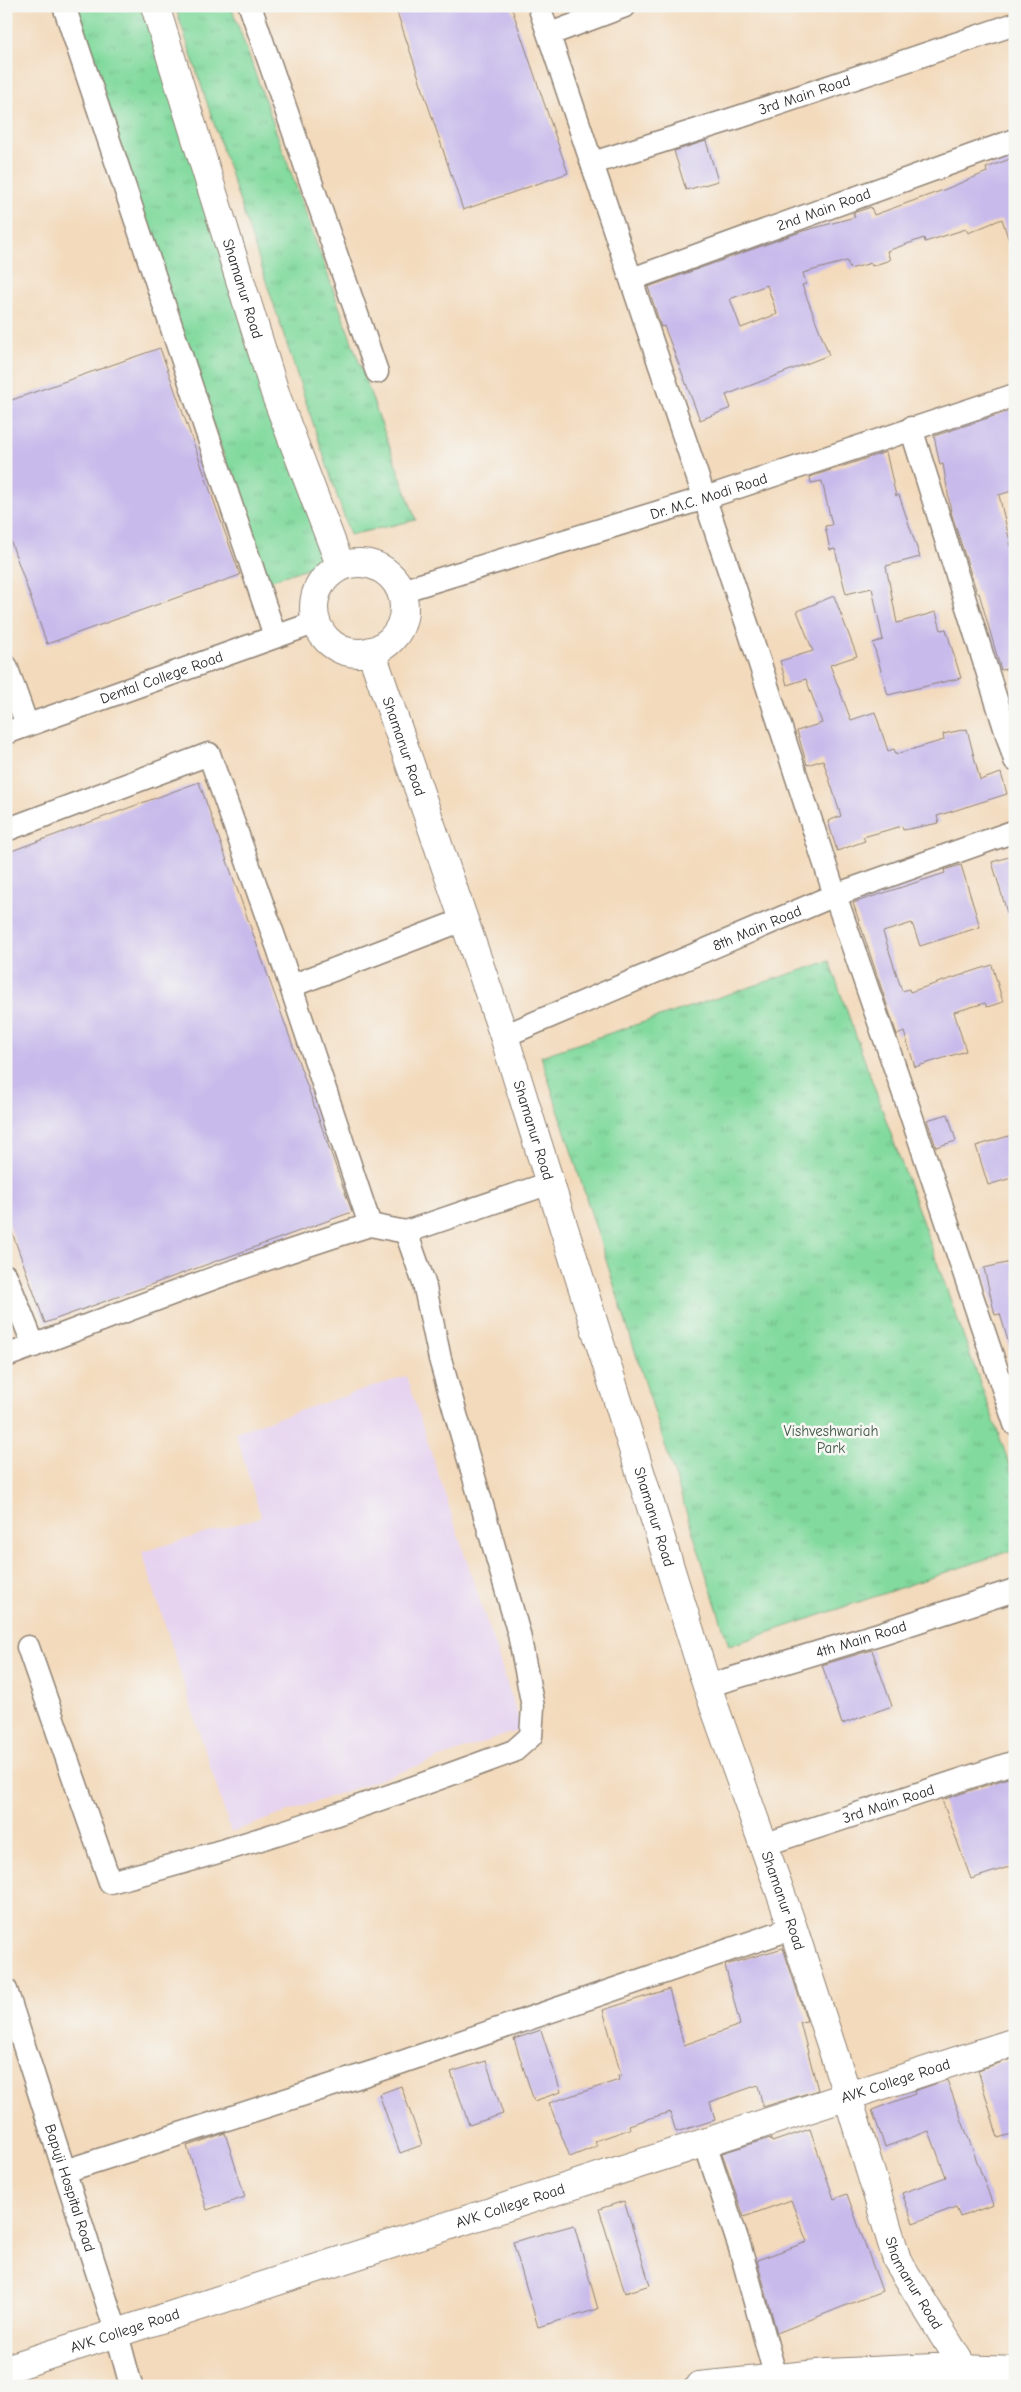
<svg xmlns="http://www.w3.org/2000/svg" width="1021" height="2392" font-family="'Comic Neue',sans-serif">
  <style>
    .built { fill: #e6d3f0 }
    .park { fill: url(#park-tufts); stroke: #568264 }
    .building { fill: #c8baeb; fill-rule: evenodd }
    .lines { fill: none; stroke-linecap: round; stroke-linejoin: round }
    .minor-casing { stroke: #8f8274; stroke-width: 25 }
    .major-casing { stroke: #8f8274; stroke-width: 30 }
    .minor { stroke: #fff; stroke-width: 22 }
    .major { stroke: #fff; stroke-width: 28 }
    .labels { text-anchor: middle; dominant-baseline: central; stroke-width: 5; stroke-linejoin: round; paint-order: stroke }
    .street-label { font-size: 15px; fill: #2b2b2b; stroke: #f6f6f2 }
    .park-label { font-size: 15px; fill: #415748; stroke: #f6f6f2 }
  </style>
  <defs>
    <pattern id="park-tufts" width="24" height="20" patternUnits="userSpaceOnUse" patternTransform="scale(1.25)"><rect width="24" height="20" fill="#82da9e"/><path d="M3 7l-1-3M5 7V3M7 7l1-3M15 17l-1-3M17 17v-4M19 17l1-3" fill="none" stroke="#70bb88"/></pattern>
  </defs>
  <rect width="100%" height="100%" fill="#f6f6f2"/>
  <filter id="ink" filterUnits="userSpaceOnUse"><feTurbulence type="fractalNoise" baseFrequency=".02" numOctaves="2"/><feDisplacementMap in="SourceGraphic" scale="10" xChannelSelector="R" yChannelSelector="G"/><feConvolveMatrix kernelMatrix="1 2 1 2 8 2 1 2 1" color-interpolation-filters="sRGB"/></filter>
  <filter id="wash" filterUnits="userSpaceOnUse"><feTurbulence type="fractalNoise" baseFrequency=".0096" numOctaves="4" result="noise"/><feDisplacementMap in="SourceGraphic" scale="20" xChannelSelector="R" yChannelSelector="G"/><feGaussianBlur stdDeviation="1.12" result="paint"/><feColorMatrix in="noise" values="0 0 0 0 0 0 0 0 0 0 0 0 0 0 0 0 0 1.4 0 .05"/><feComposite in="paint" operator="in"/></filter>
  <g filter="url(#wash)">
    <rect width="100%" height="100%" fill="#f3dabc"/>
    <!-- built -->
    <polygon class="built" points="406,1376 522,1729 231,1832 142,1552 261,1517 235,1432"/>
    <!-- park -->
    <g class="park">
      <polygon points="70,6 149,6 332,559 267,582"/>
      <polygon points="175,6 231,6 416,520 350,535"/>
      <polygon points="829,961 1015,1480 1015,1549 729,1646 541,1056"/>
    </g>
    <g id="blocks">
      <!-- building -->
      <g class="building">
        <polygon points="395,6 511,6 568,173 463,210"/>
        <polygon points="706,141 718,181 686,190 674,151"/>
        <path d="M 1010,159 L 1015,172 L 1015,246 L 1011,247 L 1002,219 L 968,233 L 966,229 L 925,242 L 924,238 L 887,251 L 890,260 L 872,266 L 871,263 L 850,269 L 847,261 L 803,273 L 806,284 L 802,285 L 829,355 L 726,395 L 731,408 L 700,420 L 664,326 L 661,327 L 648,287 L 803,231 L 855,217 L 853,213 L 871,207 L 874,215 L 946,189 L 987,172 L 986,168 ZM 767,285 L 777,314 L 741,328 L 730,299 Z"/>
        <polygon points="160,348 240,575 47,644 6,528 6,402"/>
        <polygon points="1015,409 1015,490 999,495 1011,546 1015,545 1015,667 1001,670 979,593 977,593 951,512 943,464 940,465 934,436"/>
        <polygon points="886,452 896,496 899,495 920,557 886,566 897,623 936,612 941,630 946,629 961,678 888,695 873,643 883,640 872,588 846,594 835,549 830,550 825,526 832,525 822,481 811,483 810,477"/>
        <polygon points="834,596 857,656 830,665 851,720 875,712 888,751 894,749 896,754 944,740 943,734 967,729 980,780 1001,773 1007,794 937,816 939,823 903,830 902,826 863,837 865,841 837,851 828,821 841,816 823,760 807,765 797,731 822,723 806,679 787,685 780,661 813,651 797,611"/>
        <polygon points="199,782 352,1212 45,1323 6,1216 6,853"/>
        <polygon points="1015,855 1015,925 1011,926 992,862"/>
        <polygon points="961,865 980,927 920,946 912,923 883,932 902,991 909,989 910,992 992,965 1003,1002 987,1007 985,1003 954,1012 966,1051 915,1067 904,1032 897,1035 853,903 945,873 944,870"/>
        <polygon points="948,1114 956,1141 936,1147 927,1120"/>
        <polygon points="1015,1134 1015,1177 988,1185 976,1146"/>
        <polygon points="1015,1261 1015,1350 1011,1351 1000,1314 995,1315 984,1268"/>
        <polygon points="872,1650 892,1706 842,1724 822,1665"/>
        <polygon points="1008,1778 1015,1795 1015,1865 971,1879 942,1800"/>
        <polygon points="783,1948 807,2021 800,2022 818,2090 763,2107 758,2085 710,2102 715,2120 676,2132 670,2112 629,2125 630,2129 595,2141 597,2146 570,2157 549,2103 619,2080 618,2076 621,2075 603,2010 669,1989 684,2045 740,2025 725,1965"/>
        <polygon points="541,2030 561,2092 534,2101 514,2039"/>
        <polygon points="1015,2058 1015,2133 998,2138 978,2070"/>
        <polygon points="486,2061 503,2114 469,2125 451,2072"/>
        <polygon points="947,2080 993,2205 960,2217 956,2207 913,2223 902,2193 946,2177 929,2131 885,2147 872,2110 915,2094 914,2091"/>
        <polygon points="401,2086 422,2145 400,2153 379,2094"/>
        <polygon points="810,2129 834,2199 847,2194 882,2291 777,2333 757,2260 807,2242 791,2200 744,2217 722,2153 770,2138 772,2142"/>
        <polygon points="225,2133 245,2197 207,2210 187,2146"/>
        <polygon points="624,2201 650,2285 625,2293 599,2209"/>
        <polygon points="574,2225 598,2309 538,2327 513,2242"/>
      </g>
    </g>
  </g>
  <g filter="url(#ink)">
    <use href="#blocks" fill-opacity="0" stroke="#8f8274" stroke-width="1"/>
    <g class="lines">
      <!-- minor casing -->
      <g class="minor-casing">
        <g id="minor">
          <polyline points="64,6 275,636"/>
          <polyline points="250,6 377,372"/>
          <polyline points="539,6 748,627 835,895 905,1097 1015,1424"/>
          <polyline points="550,34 625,6"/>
          <path id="s1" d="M 593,163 L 739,117 L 1015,24"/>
          <path id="s2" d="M 632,279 L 1015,140"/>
          <polyline points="911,428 1015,760"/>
          <path id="s3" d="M 401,591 L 705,498 L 1015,395"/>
          <polyline points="6,666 27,725"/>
          <path id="s4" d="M 6,733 L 317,622"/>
          <polyline points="6,830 209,754 278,948 370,1225 406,1232"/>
          <polyline points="291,986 463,920"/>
          <path id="s5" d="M 504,1036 L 835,895 L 1015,831"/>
          <polyline points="6,1276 34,1346"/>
          <path d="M 6,1356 C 127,1311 247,1263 370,1225"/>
          <path d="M 28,1647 L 110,1882 C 248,1847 381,1800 514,1751 L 531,1736 L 533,1707 L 519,1634 L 440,1359 L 424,1283 L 406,1232 L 550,1183"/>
          <path id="s6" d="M 707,1686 L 882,1633 L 1015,1590"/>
          <path id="s7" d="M 763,1845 L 1015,1762"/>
          <path id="s8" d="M 6,1990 L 117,2334 L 131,2386"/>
          <polyline points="705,2143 740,2248 776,2378"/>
          <polyline points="65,2171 376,2071 793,1928"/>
        </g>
      </g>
      <!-- major casing -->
      <g class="major-casing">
        <g id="major">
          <path id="s9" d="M 155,6 L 276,396 L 341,567"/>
          <circle cx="359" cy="608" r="45"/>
          <path id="s10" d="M 371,651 L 504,1036 L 707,1686 L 793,1928 L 848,2097 L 897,2260 L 964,2369"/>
          <path id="s11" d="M 6,2369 L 1015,2042"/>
          <polyline points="699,2386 827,2373 934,2368 1015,2371"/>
        </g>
      </g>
      <!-- minor -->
      <use href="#minor" class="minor"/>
      <!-- major -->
      <use href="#major" class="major"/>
    </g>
  </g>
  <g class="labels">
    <!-- street labels -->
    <g class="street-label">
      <text stroke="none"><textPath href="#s1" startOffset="222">3rd Main Road</textPath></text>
      <text stroke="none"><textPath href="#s2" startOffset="204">2nd Main Road</textPath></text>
      <text stroke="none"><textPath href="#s9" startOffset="296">Shamanur Road</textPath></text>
      <text stroke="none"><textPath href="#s3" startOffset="322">Dr. M.C. Modi Road</textPath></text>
      <text stroke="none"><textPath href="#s4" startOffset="165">Dental College Road</textPath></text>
      <text stroke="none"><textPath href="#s10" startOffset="101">Shamanur Road</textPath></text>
      <text stroke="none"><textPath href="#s5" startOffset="275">8th Main Road</textPath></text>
      <text stroke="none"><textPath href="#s10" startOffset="506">Shamanur Road</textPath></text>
      <text stroke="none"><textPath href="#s10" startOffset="911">Shamanur Road</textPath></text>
      <text stroke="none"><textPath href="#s6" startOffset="161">4th Main Road</textPath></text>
      <text stroke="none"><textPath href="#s7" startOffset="132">3rd Main Road</textPath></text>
      <text stroke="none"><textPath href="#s10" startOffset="1316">Shamanur Road</textPath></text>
      <text stroke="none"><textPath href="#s11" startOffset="935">AVK College Road</textPath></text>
      <text stroke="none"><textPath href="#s8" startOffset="208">Bapuji Hospital Road</textPath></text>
      <text stroke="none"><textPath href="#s11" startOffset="530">AVK College Road</textPath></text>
      <text stroke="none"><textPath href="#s10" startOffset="1721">Shamanur Road</textPath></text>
      <text stroke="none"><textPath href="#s11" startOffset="125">AVK College Road</textPath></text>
    </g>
    <!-- park labels -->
    <g class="park-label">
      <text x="831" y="1431">Vishveshwariah<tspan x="831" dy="17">Park</tspan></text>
    </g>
  </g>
  <!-- margin -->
  <rect width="1021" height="2392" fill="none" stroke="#f6f6f2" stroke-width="25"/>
</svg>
